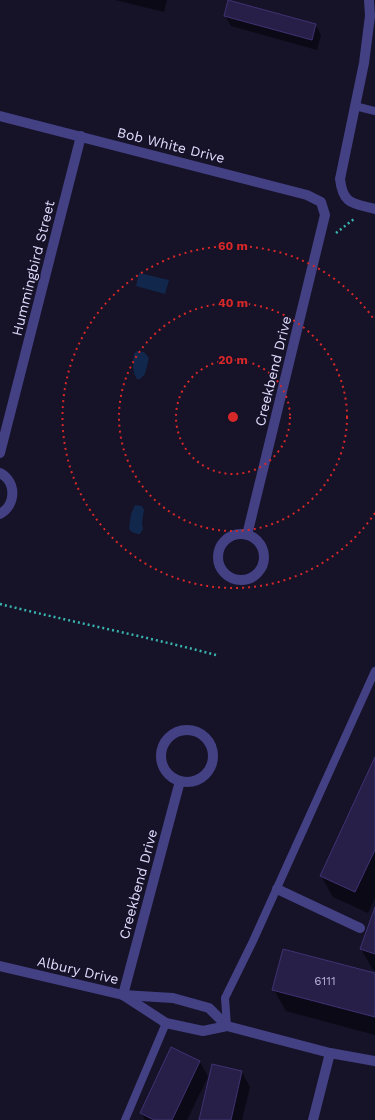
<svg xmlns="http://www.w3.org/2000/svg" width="375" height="1120" font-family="'Work Sans',sans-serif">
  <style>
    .water { fill: #12274c }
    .shadow { fill: #0007 }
    .building { fill: #281f48; stroke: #403273 }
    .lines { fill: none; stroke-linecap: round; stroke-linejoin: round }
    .path { stroke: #38b5af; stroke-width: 2.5; stroke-dasharray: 2 3; stroke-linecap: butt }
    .service { stroke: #434084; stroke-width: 8 }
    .minor { stroke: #434084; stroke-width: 10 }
    .tertiary { stroke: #434084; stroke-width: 10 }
    .ring { fill: none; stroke: #d62828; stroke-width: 2; stroke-dasharray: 2 4 }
    .labels { text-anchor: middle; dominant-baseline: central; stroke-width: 3; stroke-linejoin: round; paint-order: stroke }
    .number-label { font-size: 12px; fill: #b2acd0 }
    .street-label { font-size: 14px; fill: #e0dbfd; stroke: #161228 }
    .centre { fill: #d62828; stroke: #161228; stroke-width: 2 }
    .ring-label { font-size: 12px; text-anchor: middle; font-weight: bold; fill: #d62828; stroke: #161228; stroke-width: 3; stroke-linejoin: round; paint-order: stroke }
  </style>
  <rect width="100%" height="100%" fill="#161228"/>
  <!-- water -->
  <g class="water">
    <polygon points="139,273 169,280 165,294 136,286"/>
    <path d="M 137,351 L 144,352 L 149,358 L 145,374 L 140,379 L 137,379 C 132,373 133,362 134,354 Z"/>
    <path d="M 135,505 L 142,506 L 144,510 L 142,523 L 143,529 L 140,534 C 136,534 132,533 129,529 L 131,514 Z"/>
  </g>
  <!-- shadow -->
  <g class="shadow">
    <polygon points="115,0 167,0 164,12"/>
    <polygon points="225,16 315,24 321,35 317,50 231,26"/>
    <polygon points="375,759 375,898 368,913 333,897 321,876"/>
    <polygon points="375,910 375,971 373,970 361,949"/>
    <polygon points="375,974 375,1035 286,1011 274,990"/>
    <polygon points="200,1062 208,1077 187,1120 145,1120 141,1113"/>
    <polygon points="242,1072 250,1087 242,1120 200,1120"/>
  </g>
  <!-- building -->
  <g class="building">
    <polygon points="228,0 316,24 312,40 224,16"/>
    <polygon points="375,757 375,850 355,892 320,876"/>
    <polygon points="375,907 375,954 360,949"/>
    <polygon points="283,949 375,973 375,1017 272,990"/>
    <polygon points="171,1047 200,1061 172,1120 154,1120 140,1113"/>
    <polygon points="212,1064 242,1071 231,1120 199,1120"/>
  </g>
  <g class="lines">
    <!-- path -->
    <g class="path">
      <polyline points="336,233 354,219"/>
      <path d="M 0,604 C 72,622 144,636 216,655"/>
    </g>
    <!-- service -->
    <g class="service">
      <polyline points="355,106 375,111"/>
      <polyline points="227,1026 225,998 253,941 375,671"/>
      <polyline points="125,1120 166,1023"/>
    </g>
    <!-- minor -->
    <g class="minor">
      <path d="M 369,0 L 370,16 L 364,63 L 340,179 C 343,205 353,203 375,209"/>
      <polyline points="0,116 307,195 321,202 325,215 247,535"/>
      <polyline points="0,453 81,136"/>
      <path d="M 0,473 C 17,482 16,505 0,514"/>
      <circle cx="241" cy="557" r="23"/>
      <circle cx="187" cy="756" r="26"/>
      <polyline points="277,889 360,928"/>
      <polyline points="123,995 180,781"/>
    </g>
    <!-- tertiary -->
    <g class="tertiary">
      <polyline points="0,966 123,995 166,1023 203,1031 227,1026 330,1053 375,1061"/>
      <polyline points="123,995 173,998 209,1008 227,1026"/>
      <polyline points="313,1120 330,1053"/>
    </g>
  </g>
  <!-- distance rings -->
  <g class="ring">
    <circle cx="233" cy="417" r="57"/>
    <circle cx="233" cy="417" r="114"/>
    <path d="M375 513A171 171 0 1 1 375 321"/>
  </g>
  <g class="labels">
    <!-- number labels -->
    <g class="number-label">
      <text x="325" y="981">6111</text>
    </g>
    <!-- street labels -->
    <g class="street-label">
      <text transform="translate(171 145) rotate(14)">Bob White Drive</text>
      <text transform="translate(33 268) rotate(-76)">Hummingbird Street</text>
      <text transform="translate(273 371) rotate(-76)">Creekbend Drive</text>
      <text transform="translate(138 884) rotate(-75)">Creekbend Drive</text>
      <text transform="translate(78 970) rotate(13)">Albury Drive</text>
    </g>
  </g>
  <circle cx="233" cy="417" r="6" class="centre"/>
  <g class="ring-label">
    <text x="233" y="250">60 m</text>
    <text x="233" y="307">40 m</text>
    <text x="233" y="364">20 m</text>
  </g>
</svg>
